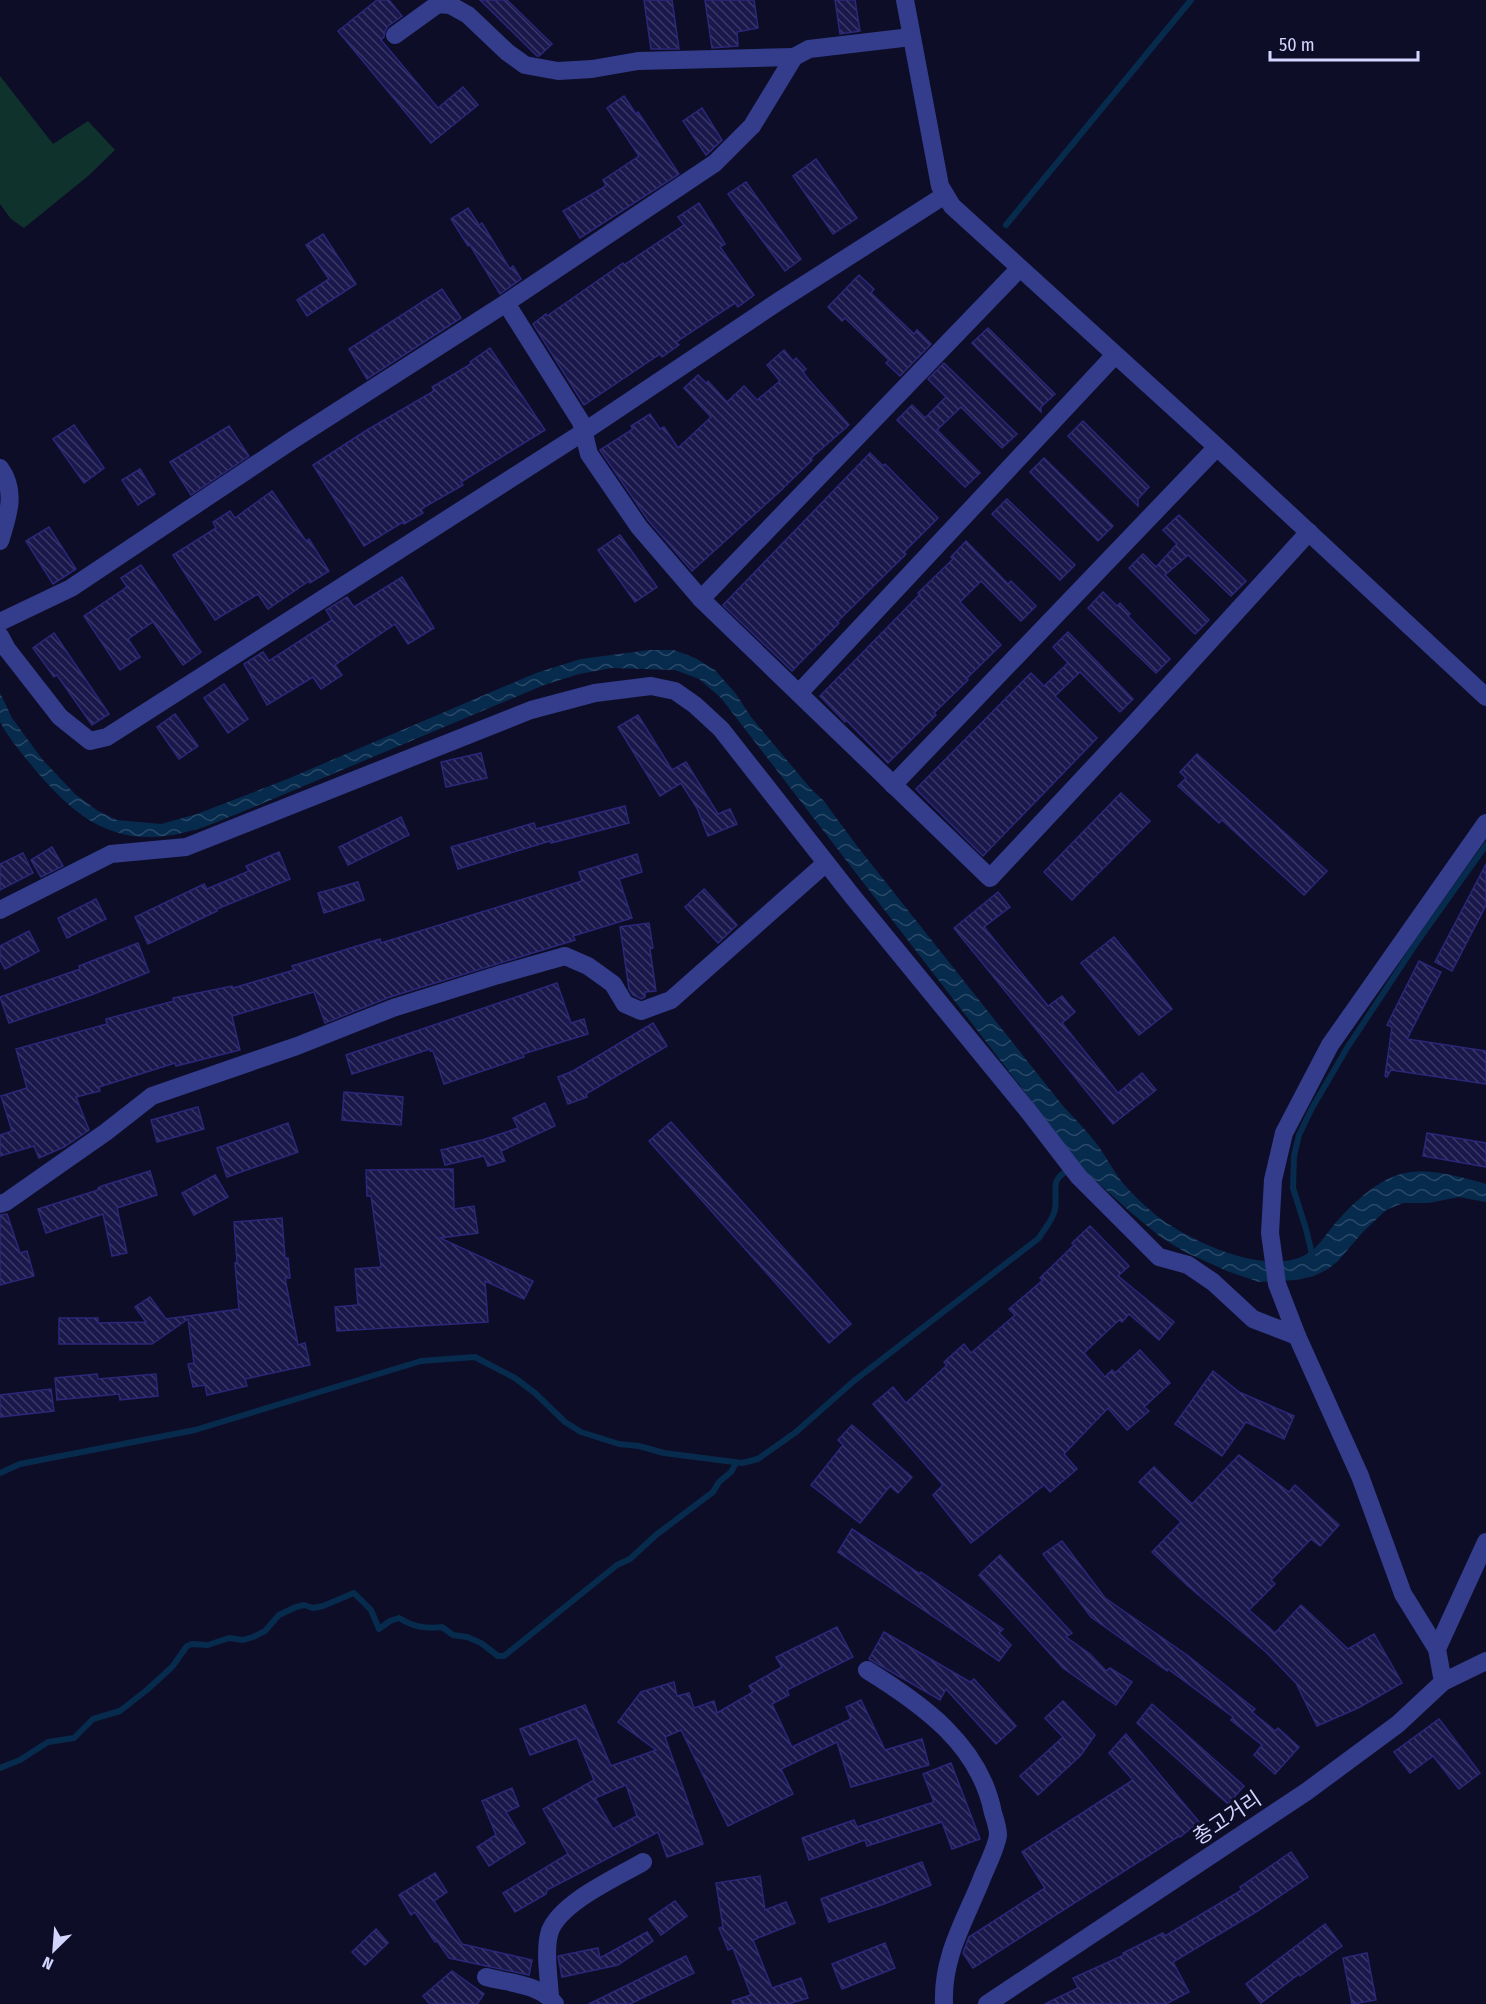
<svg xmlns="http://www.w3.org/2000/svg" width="1486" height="2004" font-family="'Fira Sans Condensed','Noto Sans KR',sans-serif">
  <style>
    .grass { fill: #0f332c }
    .water { fill: url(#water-waves) }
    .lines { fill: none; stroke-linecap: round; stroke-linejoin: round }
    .stream { stroke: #072b4d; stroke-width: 6 }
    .building { fill: url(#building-back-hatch); stroke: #2b2779; stroke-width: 1.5; fill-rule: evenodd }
    .minor { stroke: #333d8c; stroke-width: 18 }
    .labels { text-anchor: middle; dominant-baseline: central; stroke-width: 6; stroke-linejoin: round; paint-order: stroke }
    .street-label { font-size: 21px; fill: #d4d5ff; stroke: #0e0d28 }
  </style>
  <defs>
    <pattern id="water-waves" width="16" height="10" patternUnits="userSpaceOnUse" patternTransform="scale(1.5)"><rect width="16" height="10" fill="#072b4d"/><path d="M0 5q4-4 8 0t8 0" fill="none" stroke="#2a4968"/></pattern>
    <pattern id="building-back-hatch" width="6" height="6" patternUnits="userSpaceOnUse" patternTransform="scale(1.5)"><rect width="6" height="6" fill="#1a174b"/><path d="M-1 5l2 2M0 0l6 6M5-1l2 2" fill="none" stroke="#3a3866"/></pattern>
  </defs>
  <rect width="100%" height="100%" fill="#0e0d28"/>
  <!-- grass -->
  <polygon class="grass" points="0,76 53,144 88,121 115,150 88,176 24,228 11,219 0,204"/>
  <!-- water -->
  <path class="water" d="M 649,650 L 674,650 L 695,658 L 715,670 L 736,694 L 751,717 L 811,789 L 824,801 L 857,846 L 1063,1106 C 1075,1119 1088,1132 1099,1147 C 1107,1158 1113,1170 1121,1181 C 1131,1193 1145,1206 1157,1216 C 1191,1242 1279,1284 1316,1247 C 1322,1241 1327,1233 1333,1226 C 1351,1205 1377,1179 1405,1173 C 1432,1168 1461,1177 1486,1184 L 1486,1202 L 1459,1197 L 1429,1203 L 1403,1203 L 1386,1210 L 1362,1233 L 1338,1261 L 1328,1269 L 1314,1276 L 1296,1280 L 1259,1282 L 1227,1271 L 1185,1252 L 1162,1238 L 1135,1216 L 1088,1174 L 721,698 L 699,679 L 675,670 L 612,668 L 579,674 L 544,685 L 242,812 C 225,818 208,827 190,831 C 121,850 81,823 38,773 C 29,762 4,733 0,721 C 0,713 0,701 0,693 L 12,718 L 42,759 L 75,794 L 98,811 L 117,820 L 161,824 L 197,814 L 285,780 L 536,673 L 581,659 Z"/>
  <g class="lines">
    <!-- stream -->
    <g class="stream">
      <polyline points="1006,225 1191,0"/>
      <polyline points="1313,1258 1306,1229 1293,1188 1294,1156 1299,1135 1312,1108 1347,1048 1417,942 1486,845"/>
      <path d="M 0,1473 L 20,1464 L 195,1430 L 421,1361 L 475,1357 L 515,1378 L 535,1393 L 565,1422 L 581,1432 L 619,1444 L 639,1446 L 664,1453 L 742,1463 L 758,1459 L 796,1432 L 855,1380 L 1039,1238 C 1044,1229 1054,1219 1055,1209 C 1058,1190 1048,1179 1071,1169"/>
      <path d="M 0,1768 L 20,1760 L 48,1742 L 74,1738 L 93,1719 L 120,1711 L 148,1689 L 172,1667 L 187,1646 L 192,1644 L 208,1645 L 229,1638 L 243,1640 L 253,1637 L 265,1631 L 279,1615 L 296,1607 L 304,1605 L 313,1608 L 323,1606 L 354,1593 L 371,1610 L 379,1629 L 390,1621 L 399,1618 C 414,1627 425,1629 442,1627 L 453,1635 L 467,1637 L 481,1643 L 498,1656 L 504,1656 L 617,1565 L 630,1559 L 656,1535 L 713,1492 L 719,1482 L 731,1472 L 736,1463"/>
    </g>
  </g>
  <!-- building -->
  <g class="building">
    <polygon points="377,0 389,0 402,16 388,26 385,31 384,37 381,40 438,108 463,87 478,105 431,143 338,31"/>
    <polygon points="480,0 507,0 552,44 539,56 537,56"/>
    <polygon points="644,0 672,0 679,49 651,49"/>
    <polygon points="705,0 754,0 758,28 737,32 738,46 712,48"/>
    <polygon points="835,0 855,0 860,31 840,34"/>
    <polygon points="624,96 636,114 638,112 679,174 580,238 563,211 606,186 603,180 639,156 607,108"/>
    <polygon points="702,108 722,140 706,155 683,121"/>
    <polygon points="816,159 857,218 833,234 793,176"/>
    <polygon points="746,182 801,259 785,271 728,194"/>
    <polygon points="699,203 725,244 720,247 754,295 738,307 735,303 676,342 679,345 662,357 660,354 584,405 533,324 546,314 547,316 623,263 624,265 684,225 678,217"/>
    <polygon points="468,208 479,225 482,223 510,269 513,266 521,279 500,294 470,245 468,246 451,219"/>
    <polygon points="323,234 356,284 307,316 297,300 329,279 306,245"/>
    <polygon points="859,275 874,289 871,293 914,334 917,330 931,344 900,376 886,363 889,360 845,318 842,321 828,307"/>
    <polygon points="442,289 461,318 367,379 349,349"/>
    <polygon points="988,328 1055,394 1041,407 1041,412 972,343"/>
    <polygon points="490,348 545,430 461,482 463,485 421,509 423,513 404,524 403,522 364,546 313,465 367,430 434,391 432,387 471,364 470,362"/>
    <polygon points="784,350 793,361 796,358 806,369 803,372 809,380 849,425 811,458 812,460 777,494 692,571 648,520 600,450 633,429 631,426 650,414 660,429 664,427 678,448 711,417 684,388 698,375 706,383 708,381 727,402 744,386 757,400 780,381 767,365"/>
    <polygon points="944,363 1017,434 1002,448 961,407 937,430 980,473 965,487 897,420 912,405 925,418 946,397 928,379"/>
    <polygon points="1083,421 1149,487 1138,499 1138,506 1068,436"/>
    <polygon points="74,425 104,468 84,483 53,439"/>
    <polygon points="229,426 249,456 191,495 170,462"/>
    <polygon points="870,453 883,466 885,464 938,518 904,552 906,554 837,622 839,623 792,671 723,605"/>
    <polygon points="1044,458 1113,526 1098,541 1030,472"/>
    <polygon points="140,469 155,494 138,505 122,480"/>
    <polygon points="272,491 306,541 309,539 329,571 310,583 309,581 268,609 258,594 215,620 173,555 216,528 213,522 230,511 235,518"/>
    <polygon points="1007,499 1075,565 1060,580 992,514"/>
    <polygon points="1179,515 1246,581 1231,596 1188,555 1165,575 1209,620 1195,634 1129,568 1143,554 1156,567 1177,544 1163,530"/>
    <polygon points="49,527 76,569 53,584 26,541"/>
    <polygon points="620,535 657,587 635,602 598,550"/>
    <polygon points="966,541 1008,584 1011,581 1036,606 1021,621 981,581 960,602 1001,645 966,679 968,680 934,713 936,715 888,763 846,720 845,722 820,696 920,594 918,593 953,559 951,557"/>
    <polygon points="141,565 201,652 183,665 153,622 128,639 140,657 120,670 84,616 127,587 121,578"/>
    <polygon points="402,577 434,628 408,644 395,624 335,665 342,675 321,689 313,677 267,705 244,664 263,652 269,661 332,620 326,610 347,597 354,607"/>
    <polygon points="1103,592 1117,606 1120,603 1130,614 1128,616 1170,659 1156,673 1088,608"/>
    <polygon points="1068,632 1133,699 1120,712 1080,672 1055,696 1097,738 983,856 916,789 1031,673 1044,686 1068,663 1053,647"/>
    <polygon points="54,633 109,714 92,725 57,675 54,677 33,648"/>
    <polygon points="224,684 248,719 228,733 204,698"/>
    <polygon points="175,714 198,746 179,759 157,727"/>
    <polygon points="638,715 672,770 686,762 718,814 730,809 737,824 708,836 697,808 681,783 660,796 618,727"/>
    <polygon points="481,753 487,778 446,787 441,762"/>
    <polygon points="1197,754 1327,871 1304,895 1222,820 1219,823 1178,786 1186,778 1180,772"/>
    <polygon points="1121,793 1150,821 1072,900 1044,872"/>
    <polygon points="625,806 629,823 551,843 550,841 458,869 451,847 534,823 536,829"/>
    <polygon points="401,817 409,835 348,865 339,847"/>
    <polygon points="52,847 63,866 41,877 31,860"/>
    <polygon points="279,852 290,879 217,909 217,911 148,944 135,917 204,884 207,889 249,871 246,866"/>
    <polygon points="23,853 33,873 0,890 0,864"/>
    <polygon points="637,854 642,872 619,879 632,918 573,936 575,940 390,997 325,1023 314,992 232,1016 240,1050 176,1066 175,1063 99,1087 100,1091 76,1097 89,1130 64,1147 39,1158 34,1146 0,1156 0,1135 12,1131 1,1096 27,1088 16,1049 107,1024 106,1019 174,1001 173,998 232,986 233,988 294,970 292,966 380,939 381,943 582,881 579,872"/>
    <polygon points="1486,864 1486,905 1452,971 1435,962"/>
    <polygon points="358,882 364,900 324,913 318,893"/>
    <polygon points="704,889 737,925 718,943 685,907"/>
    <polygon points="998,892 1010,907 984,927 1048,1006 1062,996 1075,1012 1062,1023 1118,1093 1142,1073 1156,1090 1113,1124 954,928"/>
    <polygon points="96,899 106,919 67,938 58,918"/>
    <polygon points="649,923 653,948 650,949 656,991 645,992 645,997 641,999 633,995 629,989 620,927"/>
    <polygon points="29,931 39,951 5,969 0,960 0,946"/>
    <polygon points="1114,937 1172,1009 1139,1035 1081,963"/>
    <polygon points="138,943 149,972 91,995 9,1023 0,997 80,969 79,966"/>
    <polygon points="1419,961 1441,972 1407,1039 1486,1051 1486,1084 1391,1070 1387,1077 1385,1076 1392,1027 1387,1025"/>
    <polygon points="557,983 571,1023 584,1019 588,1034 523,1054 524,1057 444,1084 433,1051 430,1051 430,1049 352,1074 346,1055"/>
    <polygon points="653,1023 667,1046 586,1094 587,1097 568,1104 558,1077 573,1071"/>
    <polygon points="344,1092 403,1097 401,1125 342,1120"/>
    <polygon points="545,1103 555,1126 501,1151 505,1161 488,1166 484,1156 445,1165 441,1150 482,1140 518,1128 513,1118"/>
    <polygon points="198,1107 204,1129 157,1142 151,1120"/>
    <polygon points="671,1122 851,1324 829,1343 649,1141"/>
    <polygon points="288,1123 298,1152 227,1177 217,1148"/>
    <polygon points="1427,1133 1486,1143 1486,1167 1423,1156"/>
    <polygon points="453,1169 454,1209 474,1206 478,1233 440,1238 533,1281 524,1299 485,1281 488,1322 337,1331 335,1307 358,1305 355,1269 381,1267 371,1196 367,1196 366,1170"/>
    <polygon points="150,1171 157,1195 117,1208 127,1253 112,1256 103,1214 46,1233 38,1209 98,1190 98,1188 102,1186"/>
    <polygon points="215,1175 228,1197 194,1215 182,1193"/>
    <polygon points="7,1214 20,1253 27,1251 34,1276 0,1285 0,1215"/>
    <polygon points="282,1218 285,1258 288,1258 290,1278 285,1278 298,1345 305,1343 310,1365 245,1379 247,1386 207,1395 205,1385 193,1387 188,1364 194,1363 188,1319 152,1344 59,1344 59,1318 98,1318 98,1323 146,1322 135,1307 150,1297 166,1319 239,1309 235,1263 237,1262 234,1222"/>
    <polygon points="1090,1226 1129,1266 1118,1276 1174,1322 1159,1340 1129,1314 1122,1322 1119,1320 1084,1353 1105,1377 1112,1370 1115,1373 1140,1350 1170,1383 1144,1407 1149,1411 1127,1430 1108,1408 1064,1454 1077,1469 1050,1492 1044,1485 971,1543 933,1495 943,1485 873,1404 893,1387 906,1403 947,1365 944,1362 964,1344 971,1353 1015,1315 1009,1309 1043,1280 1040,1278 1074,1245 1072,1243"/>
    <polygon points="1213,1371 1239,1392 1294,1416 1284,1439 1246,1422 1222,1456 1175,1424"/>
    <polygon points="97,1374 98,1379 156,1374 158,1396 120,1400 119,1394 57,1400 55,1378"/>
    <polygon points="51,1389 54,1411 0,1417 0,1395"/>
    <polygon points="852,1425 912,1477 898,1493 890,1486 860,1523 811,1485 843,1445 838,1440"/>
    <polygon points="1239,1455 1289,1492 1295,1485 1339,1525 1320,1546 1311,1539 1271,1580 1275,1584 1249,1610 1275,1633 1301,1605 1348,1649 1374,1634 1402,1683 1358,1708 1317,1726 1296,1683 1266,1652 1188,1586 1152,1552 1181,1522 1139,1482 1154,1467 1192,1504"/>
    <polygon points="852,1529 920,1574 921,1572 1003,1629 999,1633 1011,1645 999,1661 838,1552"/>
    <polygon points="1062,1541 1105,1598 1187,1655 1255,1709 1252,1712 1275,1731 1278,1728 1299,1747 1275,1774 1254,1755 1262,1745 1231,1720 1233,1717 1168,1669 1167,1671 1091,1617 1043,1554"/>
    <polygon points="1000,1555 1072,1633 1066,1637 1090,1654 1106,1671 1110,1668 1132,1682 1116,1705 1063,1668 979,1575"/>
    <path d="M 837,1627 L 853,1657 L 787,1690 L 789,1695 L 772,1704 L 792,1747 L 851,1719 L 846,1707 L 861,1700 L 885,1750 L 922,1739 L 929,1765 L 851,1787 L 837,1742 L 781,1769 L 793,1794 L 728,1826 L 681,1730 L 665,1737 L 703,1844 L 667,1857 L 658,1832 L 547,1890 L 546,1894 L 515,1912 L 503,1893 L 568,1854 L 543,1809 L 594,1780 L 577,1738 L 530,1755 L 520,1729 L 585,1705 L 611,1766 L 656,1750 L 618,1722 L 641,1692 L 674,1682 L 677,1696 L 689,1693 L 694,1708 L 714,1701 L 717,1713 L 753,1692 L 749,1686 L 782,1667 L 776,1657 ZM 626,1785 L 637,1816 L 613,1829 L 595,1798 Z"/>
    <polygon points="884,1632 970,1682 974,1679 1016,1726 996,1744 946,1689 940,1700 869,1659"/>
    <polygon points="1063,1701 1095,1735 1081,1755 1038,1795 1020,1776 1063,1737 1045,1718"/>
    <polygon points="1152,1704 1244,1786 1228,1804 1137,1723"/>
    <polygon points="1439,1719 1480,1773 1459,1789 1433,1756 1410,1773 1394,1752"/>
    <polygon points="1126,1734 1199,1822 1180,1837 1179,1836 973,1968 963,1953 969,1937 1045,1888 1022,1852 1133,1780 1109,1753"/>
    <polygon points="951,1763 980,1839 952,1849 942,1822 867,1846 865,1840 809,1860 802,1838 854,1820 857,1827 934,1802 923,1774"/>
    <polygon points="512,1788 519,1806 506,1812 525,1843 489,1866 477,1847 496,1835 482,1801"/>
    <polygon points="1291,1852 1308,1877 1256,1912 1173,1962 1189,1992 1166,2004 1045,2004 1078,1988 1073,1978 1124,1955 1123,1953 1163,1933 1165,1936 1242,1890 1240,1887"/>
    <polygon points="922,1862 931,1885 884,1904 829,1922 821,1899"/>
    <polygon points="435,1873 447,1892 434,1901 462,1944 532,1960 529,1975 449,1958 437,1941 435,1942 415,1912 411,1915 399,1895"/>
    <polygon points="760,1876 765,1910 786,1902 795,1923 753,1940 772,1988 801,1978 808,1998 788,2004 733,2004 732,2001 751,1995 733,1948 728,1950 719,1928 723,1927 716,1883"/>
    <polygon points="675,1901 687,1916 661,1935 649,1919"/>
    <polygon points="1325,1924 1342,1946 1300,1976 1299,1974 1261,2003 1246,1984"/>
    <polygon points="376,1929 388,1943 365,1965 352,1952"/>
    <polygon points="647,1932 653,1941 618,1965 562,1977 558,1956 598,1948 600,1958"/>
    <polygon points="885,1943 895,1968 842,1989 832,1964"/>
    <polygon points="1367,1953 1376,2000 1352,2004 1343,1958"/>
    <polygon points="686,1956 694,1973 630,2004 589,2004"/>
    <polygon points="452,1971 484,1994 477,2004 430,2004 423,1996"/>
  </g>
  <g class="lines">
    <!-- minor -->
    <g class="minor">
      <polyline points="905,0 940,186 952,206 1217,447 1486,697"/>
      <polyline points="395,35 438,4 450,5 468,15 507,52 525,65 558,71 592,69 638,61 794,57"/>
      <polyline points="506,303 581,422 589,454 639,527 701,599 990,878 1135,723 1309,532"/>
      <path d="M 0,468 C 17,491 8,516 0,541"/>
      <polyline points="701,599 1020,268"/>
      <polyline points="0,622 71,588 291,441 506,303 715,163 752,126 794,57 809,49 911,37"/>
      <polyline points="0,636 7,649 60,717 90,741 107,737 582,433 779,301 945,195"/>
      <polyline points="799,693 1115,355"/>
      <polyline points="893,785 1217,447"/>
      <polyline points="0,910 111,854 186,847 531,710 595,693 651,686 675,691 695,705 721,729 853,897 1029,1112 1079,1177 1159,1257 1188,1265 1213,1282 1253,1319 1297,1336"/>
      <polyline points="0,1204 6,1202 106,1132 152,1096 297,1046 393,1008 498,975 565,956 588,966 613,984 625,1004 641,1011 671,1000 826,863"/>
      <polyline points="1437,1649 1403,1594 1360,1476 1297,1336 1277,1284 1270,1233 1273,1180 1284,1133 1330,1045 1486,823"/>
      <path d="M 867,1670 C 922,1704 980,1745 993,1813 C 995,1819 998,1828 998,1835 C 997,1846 986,1868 982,1878 C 965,1921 942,1956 944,2004"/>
      <polyline points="1443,1682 1437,1649 1486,1542"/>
      <path d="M 486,1977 C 508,1983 541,1984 555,2004"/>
      <path d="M 550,1997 C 549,1979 544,1948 550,1931 C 561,1902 616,1878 643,1862"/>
      <polyline points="987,2004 1306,1792 1398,1724 1443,1682 1486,1661"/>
    </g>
  </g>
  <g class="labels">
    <!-- street labels -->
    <g class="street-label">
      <text transform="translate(1227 1818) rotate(-34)">총고거리</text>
    </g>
  </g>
  <!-- north arrow -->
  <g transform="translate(54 1950) rotate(205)" stroke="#0e0d28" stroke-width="4.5" paint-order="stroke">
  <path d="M0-4.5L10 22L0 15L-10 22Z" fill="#d4d5ff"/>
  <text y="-9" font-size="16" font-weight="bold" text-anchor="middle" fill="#d4d5ff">N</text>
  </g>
  <!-- scale -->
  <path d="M1270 51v9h148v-9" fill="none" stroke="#d4d5ff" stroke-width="3"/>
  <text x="1279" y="51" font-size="18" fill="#d4d5ff" stroke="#0e0d28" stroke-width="4.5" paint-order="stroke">50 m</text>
</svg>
